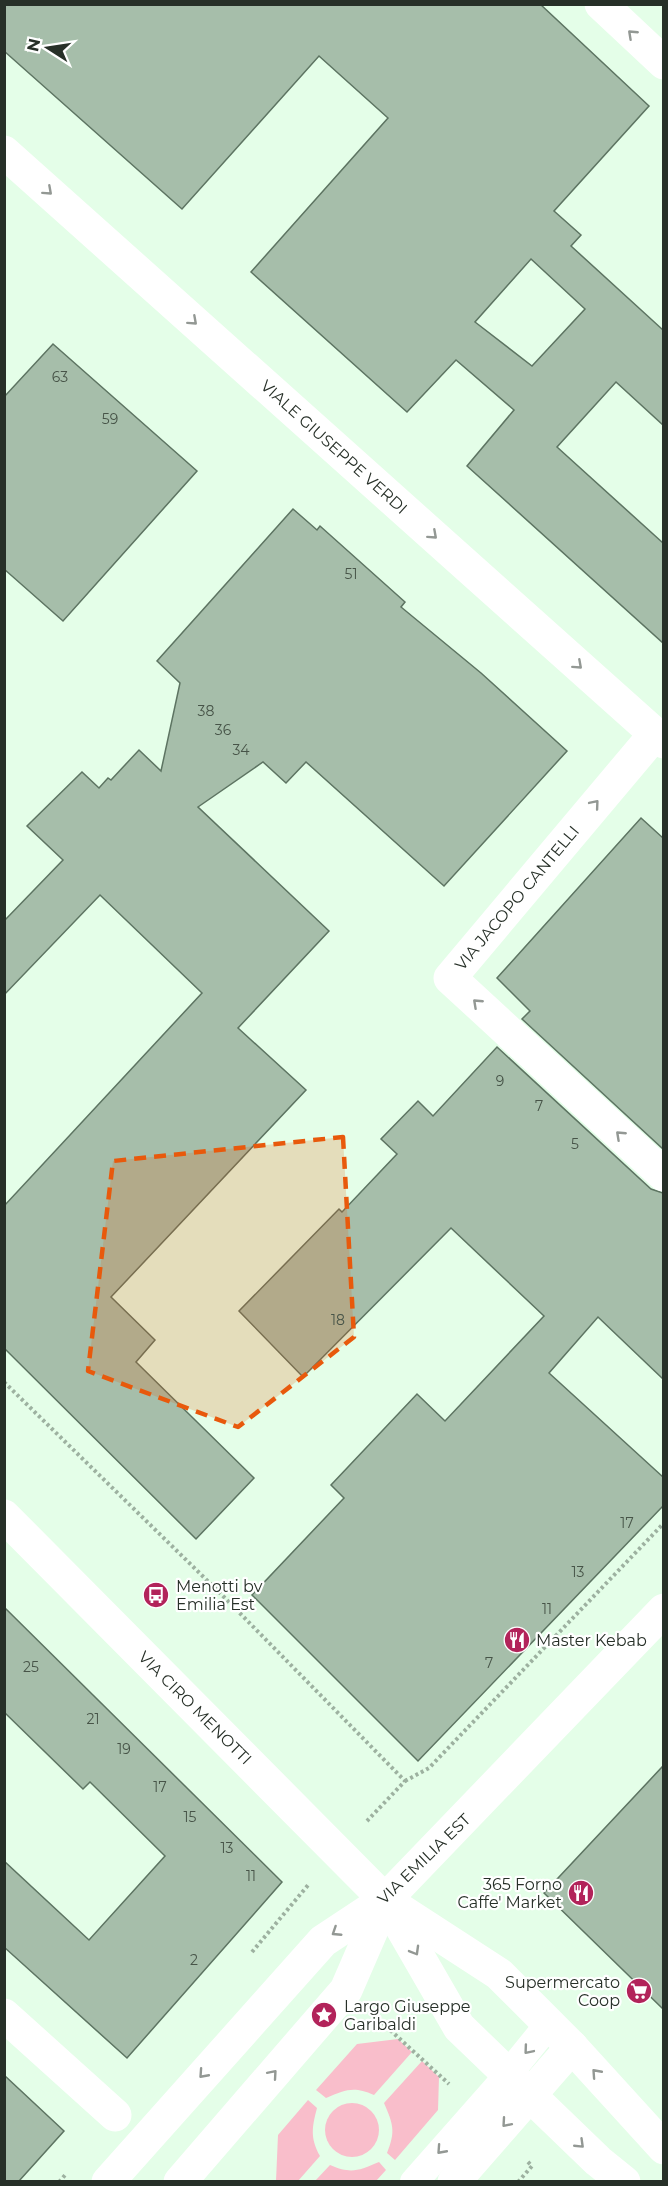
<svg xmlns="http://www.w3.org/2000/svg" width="668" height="2186" font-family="Montserrat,sans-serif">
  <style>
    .green { fill: #f9becb }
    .building { fill: #a6beaa; stroke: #5d7462; stroke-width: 1.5; fill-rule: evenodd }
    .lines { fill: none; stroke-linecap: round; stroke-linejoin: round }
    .path { stroke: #9db1a0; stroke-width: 4; stroke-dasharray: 3 3; stroke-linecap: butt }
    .service { stroke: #fff; stroke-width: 28 }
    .minor { stroke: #fff; stroke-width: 33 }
    .tertiary { stroke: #fff; stroke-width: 33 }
    .oneway { stroke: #939894 }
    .marked { fill: #e8590c; fill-opacity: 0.2; stroke: #e8590c; stroke-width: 4.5; stroke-dasharray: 12 8; stroke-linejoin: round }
    .labels { text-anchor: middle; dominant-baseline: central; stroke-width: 4.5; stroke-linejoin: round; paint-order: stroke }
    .number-label { font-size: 14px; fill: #475448 }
    .street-label { font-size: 16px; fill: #273028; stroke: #fff }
    .poi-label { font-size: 16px; fill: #273028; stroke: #fff; text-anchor: start }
  </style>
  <rect width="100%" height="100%" fill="#e4fee8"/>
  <!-- green -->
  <g class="green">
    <path d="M 398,2039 L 412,2052 L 374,2095 C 353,2086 346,2090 326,2098 L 316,2090 L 357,2044 Z"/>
    <path d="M 422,2061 L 439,2077 L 438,2110 L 395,2160 L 387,2153 C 396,2131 393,2124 384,2103 Z"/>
    <path d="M 308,2100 L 317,2108 C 312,2127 310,2138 320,2156 L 298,2181 L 276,2181 L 278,2135 Z"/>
    <circle cx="352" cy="2130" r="27"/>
    <path d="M 379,2162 L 386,2170 L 376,2181 L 315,2181 L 330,2165 C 351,2174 358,2171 379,2162 Z"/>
  </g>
  <!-- building -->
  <g class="building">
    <path d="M 4,4 L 540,4 L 649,106 L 554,211 L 581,235 L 571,246 L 663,330 L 663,425 L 616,382 L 557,447 L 663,543 L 663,643 L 467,466 L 514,410 L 456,360 L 407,412 L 251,272 L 388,118 L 319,56 L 182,209 L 4,51 ZM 531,259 L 585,309 L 532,366 L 475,322 Z"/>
    <polygon points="53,344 197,471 63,621 4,569 4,397"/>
    <polygon points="293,509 317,530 320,526 405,602 401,607 481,673 567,751 444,886 306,762 286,783 263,762 198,807 329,931 238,1028 306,1090 111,1297 155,1340 136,1362 254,1478 196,1539 4,1348 4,1206 202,993 100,895 4,995 4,921 63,860 27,826 82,772 99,788 108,778 111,780 139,750 161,771 180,683 157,661"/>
    <polygon points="641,818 663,838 663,1149 522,1019 530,1011 497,978"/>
    <polygon points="497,1047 651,1189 663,1193 663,1379 598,1317 549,1373 663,1477 663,1506 418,1761 252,1595 344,1498 331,1485 417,1394 445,1421 544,1316 451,1228 303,1377 239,1311 339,1209 342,1212 397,1154 381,1139 418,1101 433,1116"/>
    <polygon points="4,1607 282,1882 127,2058 4,1947 4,1861 89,1940 165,1856 90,1782 83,1789 4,1712"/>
    <polygon points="663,1766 663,2009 544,1893"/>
    <polygon points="4,2075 64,2131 19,2181 4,2181"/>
  </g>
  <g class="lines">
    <!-- path -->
    <g class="path">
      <polyline points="4,1382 220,1593 405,1781 367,1821"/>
      <polyline points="405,1781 429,1768 664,1523"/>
      <polyline points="252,1952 309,1884"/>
      <polyline points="377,2018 449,2084"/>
      <polyline points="59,2182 66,2174"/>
      <polyline points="518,2182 532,2166 527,2161"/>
    </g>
    <!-- service -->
    <polyline class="service" points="414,2182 496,2089 549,2024"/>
    <!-- minor -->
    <g class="minor">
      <polyline points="601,4 664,63"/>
      <polyline points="4,152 664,742"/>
      <polyline points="655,734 450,978 664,1175"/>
      <polyline points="4,2015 115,2115"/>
      <polyline points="454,2182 572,2047"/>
    </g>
    <!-- tertiary -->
    <g class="tertiary">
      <polyline points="4,1516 385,1900 499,1974 572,2047 664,2148"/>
      <polyline points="388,1904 459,2027 598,2161 624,2182"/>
      <polyline points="108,2182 323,1941 385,1900 664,1610"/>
      <polyline points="180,2182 346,1990 385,1900"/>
    </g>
  </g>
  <!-- one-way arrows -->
  <defs><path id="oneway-chevron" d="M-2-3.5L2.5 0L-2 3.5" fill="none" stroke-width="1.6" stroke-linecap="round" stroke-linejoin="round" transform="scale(1.5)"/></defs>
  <g class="oneway">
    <use href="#oneway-chevron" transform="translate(632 34) rotate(-137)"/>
    <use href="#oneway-chevron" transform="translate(48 191) rotate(42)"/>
    <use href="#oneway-chevron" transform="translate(193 321) rotate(42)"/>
    <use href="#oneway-chevron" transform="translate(433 535) rotate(42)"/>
    <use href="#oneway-chevron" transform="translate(578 665) rotate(42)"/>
    <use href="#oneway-chevron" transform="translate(595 804) rotate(-50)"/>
    <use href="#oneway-chevron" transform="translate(477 1003) rotate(-137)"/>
    <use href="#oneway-chevron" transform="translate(620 1135) rotate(-137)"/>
    <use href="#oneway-chevron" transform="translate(336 1932) rotate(147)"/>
    <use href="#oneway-chevron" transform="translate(415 1951) rotate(60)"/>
    <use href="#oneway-chevron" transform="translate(528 2050) rotate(130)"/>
    <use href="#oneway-chevron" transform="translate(596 2073) rotate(-132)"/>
    <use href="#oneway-chevron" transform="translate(203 2074) rotate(132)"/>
    <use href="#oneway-chevron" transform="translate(273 2074) rotate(-49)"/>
    <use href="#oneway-chevron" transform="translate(506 2123) rotate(131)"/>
    <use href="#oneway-chevron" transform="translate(580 2144) rotate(44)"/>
    <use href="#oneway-chevron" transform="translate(441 2150) rotate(132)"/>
  </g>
  <!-- marked area -->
  <path class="marked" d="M 343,1137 L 354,1337 L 238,1427 L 88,1371 L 113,1161 Z"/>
  <!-- icons -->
  <defs>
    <g id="bus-disc" transform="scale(1.35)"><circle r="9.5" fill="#b2235a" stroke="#fff"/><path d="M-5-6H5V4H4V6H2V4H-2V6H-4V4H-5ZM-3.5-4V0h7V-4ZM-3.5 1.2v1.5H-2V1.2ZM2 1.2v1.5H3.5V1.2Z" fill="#fff"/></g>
    <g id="restaurant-disc" transform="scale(1.35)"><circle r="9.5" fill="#b2235a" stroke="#fff"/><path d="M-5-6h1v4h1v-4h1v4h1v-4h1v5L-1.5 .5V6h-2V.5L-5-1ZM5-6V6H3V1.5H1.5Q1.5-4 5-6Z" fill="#fff"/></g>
    <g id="supermarket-disc" transform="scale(1.35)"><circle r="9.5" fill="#b2235a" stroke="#fff"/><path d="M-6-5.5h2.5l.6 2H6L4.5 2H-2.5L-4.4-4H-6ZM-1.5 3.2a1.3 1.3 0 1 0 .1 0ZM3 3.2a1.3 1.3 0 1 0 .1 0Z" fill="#fff"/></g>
    <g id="sight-disc" transform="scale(1.35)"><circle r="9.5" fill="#b2235a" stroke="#fff"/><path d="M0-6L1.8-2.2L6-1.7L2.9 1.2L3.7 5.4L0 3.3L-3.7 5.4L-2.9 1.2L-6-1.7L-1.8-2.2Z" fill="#fff"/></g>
  </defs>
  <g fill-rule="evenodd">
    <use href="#bus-disc" x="156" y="1595"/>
    <use href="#restaurant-disc" x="517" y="1640"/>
    <use href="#restaurant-disc" x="581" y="1893"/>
    <use href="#supermarket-disc" x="639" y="1991"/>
    <use href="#sight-disc" x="324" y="2015"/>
  </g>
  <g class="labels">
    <!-- number labels -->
    <g class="number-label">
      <text x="60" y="377">63</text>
      <text x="110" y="419">59</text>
      <text x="351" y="574">51</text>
      <text x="206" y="711">38</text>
      <text x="223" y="730">36</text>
      <text x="241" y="750">34</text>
      <text x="500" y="1081">9</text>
      <text x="539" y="1106">7</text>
      <text x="575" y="1144">5</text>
      <text x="338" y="1320">18</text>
      <text x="627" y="1523">17</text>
      <text x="578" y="1572">13</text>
      <text x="547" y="1609">11</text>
      <text x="489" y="1663">7</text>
      <text x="31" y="1667">25</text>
      <text x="93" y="1719">21</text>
      <text x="124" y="1749">19</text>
      <text x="160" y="1787">17</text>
      <text x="190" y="1817">15</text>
      <text x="227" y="1848">13</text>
      <text x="251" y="1876">11</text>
      <text x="194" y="1960">2</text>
    </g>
    <!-- street labels -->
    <g class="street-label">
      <text transform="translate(334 447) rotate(42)">VIALE GIUSEPPE VERDI</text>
      <text transform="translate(517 898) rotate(-50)">VIA JACOPO CANTELLI</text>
      <text transform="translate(195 1708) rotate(45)">VIA CIRO MENOTTI</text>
      <text transform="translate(424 1859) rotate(-44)">VIA EMILIA EST</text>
    </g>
    <!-- poi labels -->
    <g class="poi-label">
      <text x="176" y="1586">Menotti bv<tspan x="176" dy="18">Emilia Est</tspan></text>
      <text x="536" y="1640">Master Kebab</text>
      <text x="562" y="1884" text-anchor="end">365 Forno<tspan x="562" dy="18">Caffe' Market</tspan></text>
      <text x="620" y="1982" text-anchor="end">Supermercato<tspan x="620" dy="18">Coop</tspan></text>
      <text x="344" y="2006">Largo Giuseppe<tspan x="344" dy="18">Garibaldi</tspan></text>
    </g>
  </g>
  <!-- border -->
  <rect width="668" height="2186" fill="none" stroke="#273028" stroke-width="12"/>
  <!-- north arrow -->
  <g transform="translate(48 48) rotate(282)" stroke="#ffffff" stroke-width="4.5" paint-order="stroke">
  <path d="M0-4.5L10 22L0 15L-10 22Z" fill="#273028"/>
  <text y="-9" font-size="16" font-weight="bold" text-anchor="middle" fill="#273028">N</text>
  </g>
</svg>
